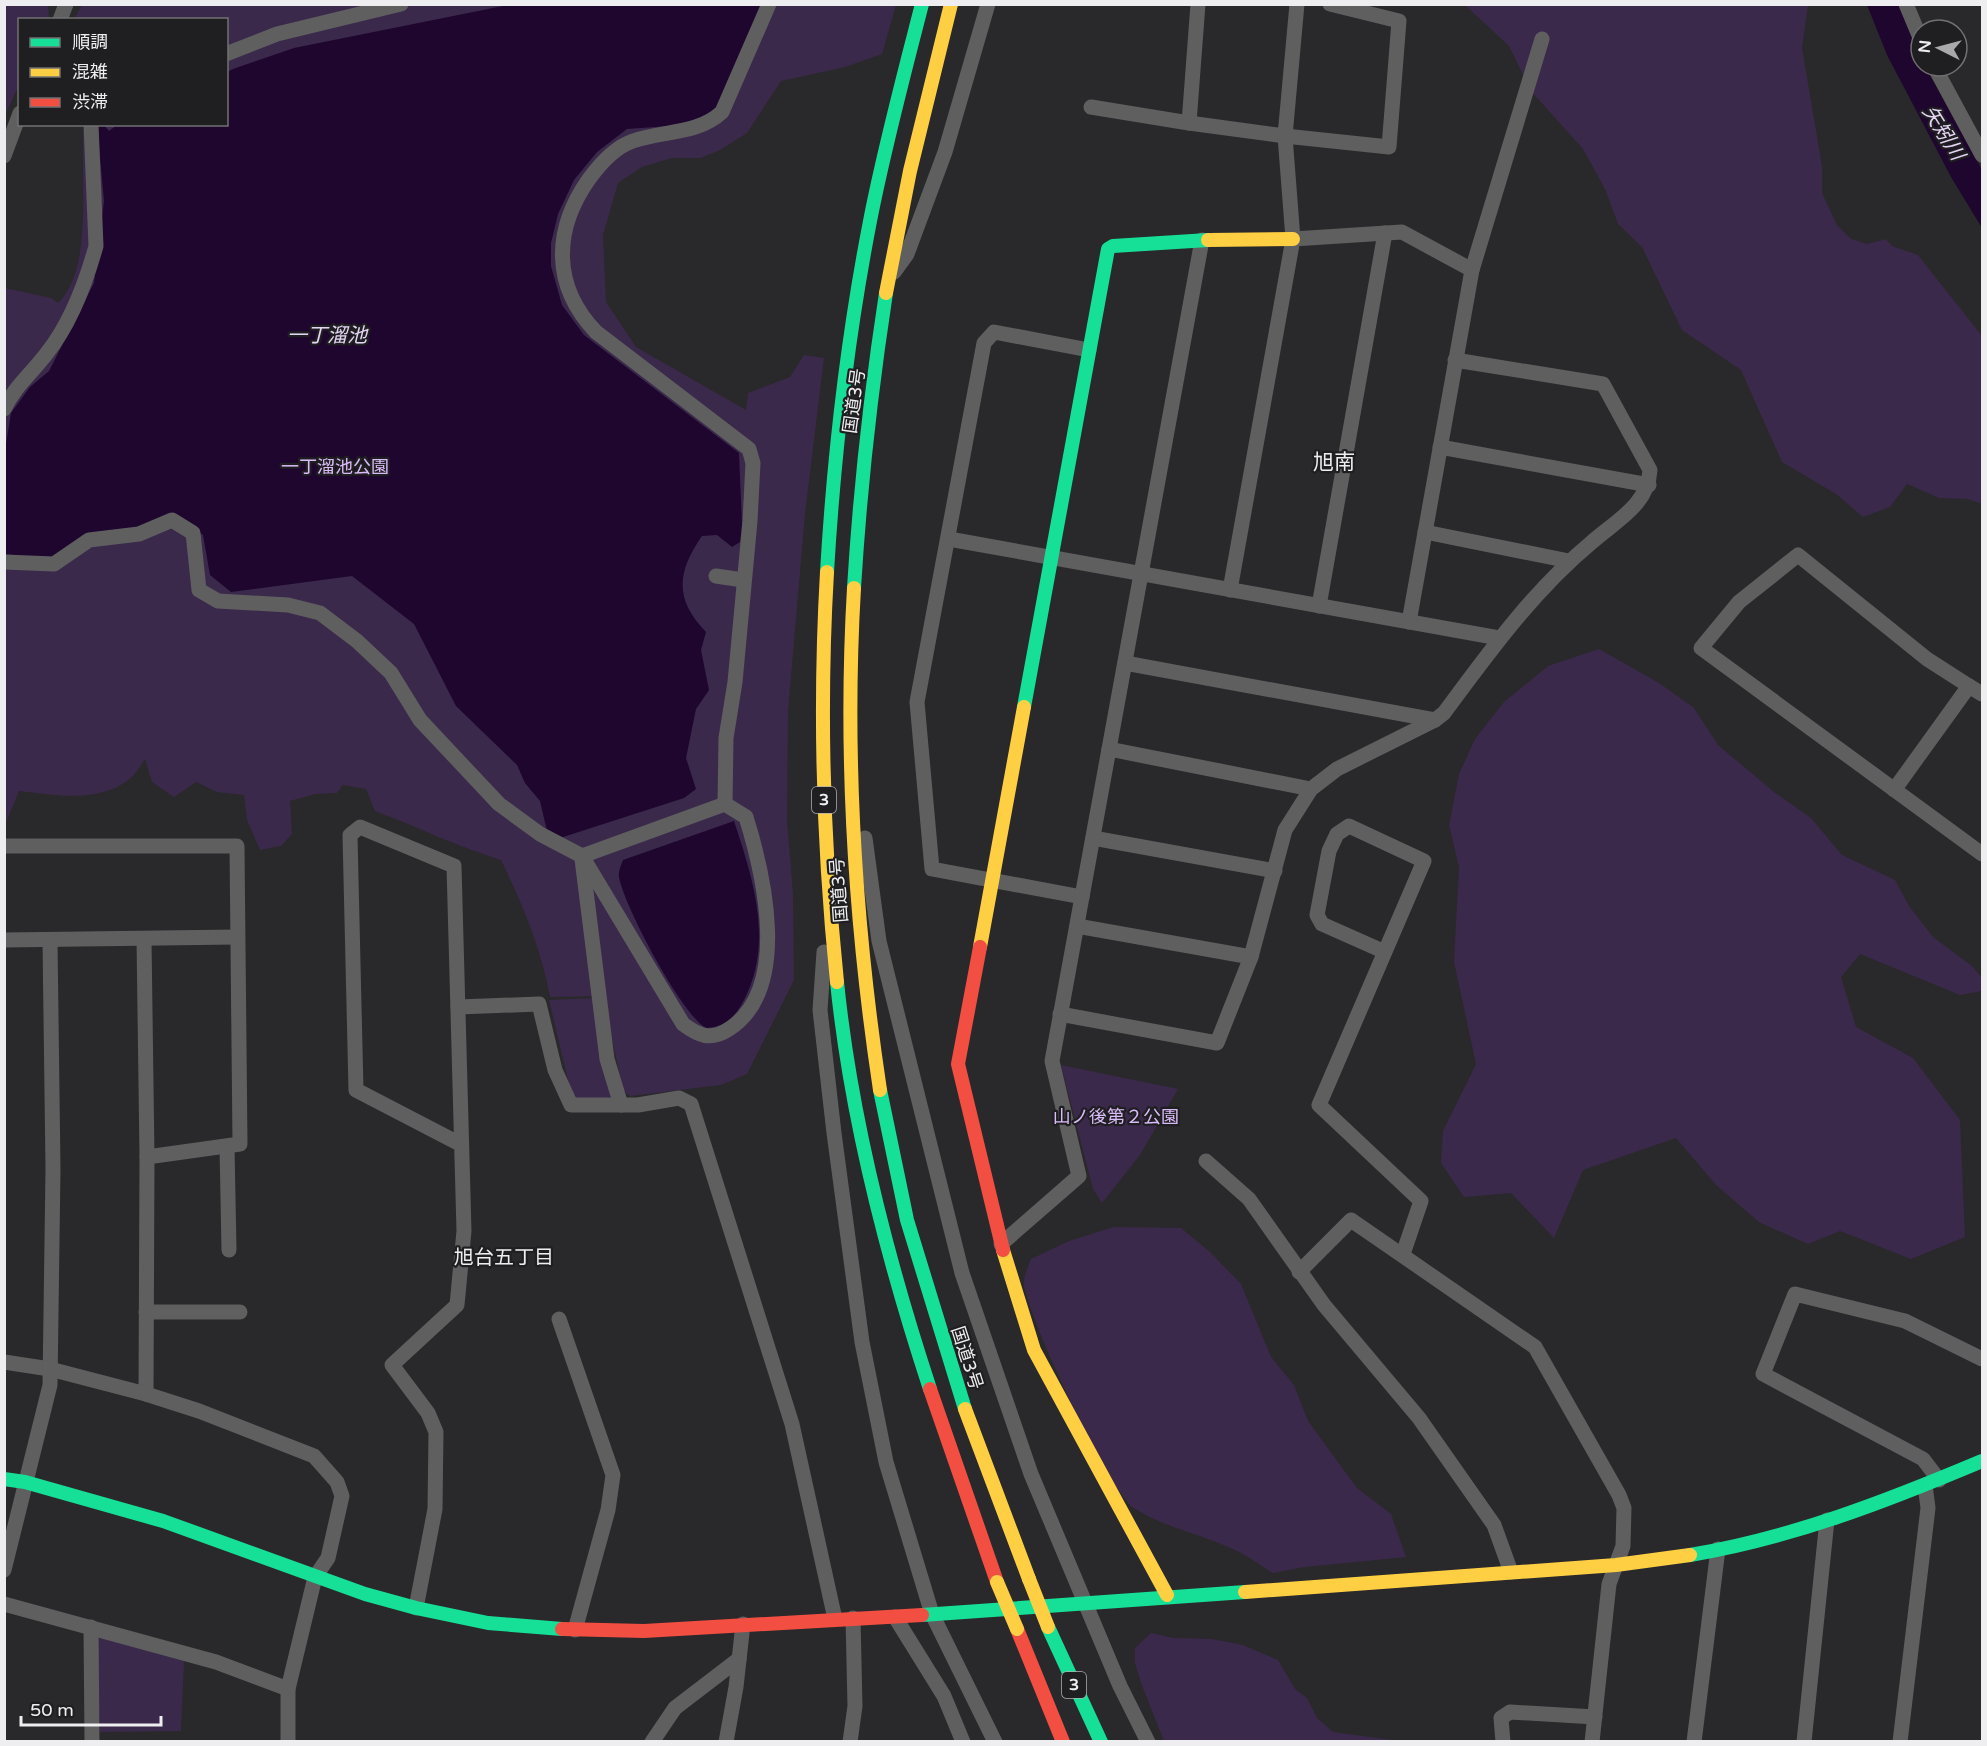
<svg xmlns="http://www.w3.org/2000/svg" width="1987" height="1746" font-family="'Varela Round','Noto Sans JP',sans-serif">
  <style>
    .green { fill: #3b294b }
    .water { fill: #1e062e }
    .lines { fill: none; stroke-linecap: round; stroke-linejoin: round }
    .street { stroke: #5f5f60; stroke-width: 15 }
    .fast { stroke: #16e098; stroke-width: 14 }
    .slow { stroke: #ffcf43; stroke-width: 14 }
    .jam { stroke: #f24e42; stroke-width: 14 }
    .slow-bridge { stroke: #ffcf43; stroke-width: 14 }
    .labels { text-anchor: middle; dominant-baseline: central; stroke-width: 4.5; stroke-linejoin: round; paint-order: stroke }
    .shield { fill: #1f1e21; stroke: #b0afb1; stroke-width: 1.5 }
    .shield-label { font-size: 16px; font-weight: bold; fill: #eeedef }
    .street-label { font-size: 18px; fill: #eeedef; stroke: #1f1e21 }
    .park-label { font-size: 18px; fill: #dabbf9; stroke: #1f1e21 }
    .water-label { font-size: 20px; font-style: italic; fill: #e6d6f6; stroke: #1f1e21 }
    .neighbourhood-label { font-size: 20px; fill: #eeedef; stroke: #1f1e21 }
    .quarter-label { font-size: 21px; fill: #eeedef; stroke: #1f1e21 }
  </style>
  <rect width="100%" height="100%" fill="#29282a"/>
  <!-- green -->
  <g class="green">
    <polygon points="5,4 48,5 49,19 20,20 19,85 5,115"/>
    <path d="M 82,5 L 896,5 L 882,54 L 845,67 L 781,81 L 747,133 L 720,150 L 700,158 L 672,158 L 642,167 L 618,183 L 603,235 L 606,302 L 636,347 L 746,410 L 748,393 L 790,377 L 804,355 L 824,358 L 805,514 L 788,711 L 787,821 L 793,894 L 794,980 L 747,1074 L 721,1085 L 630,1096 L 623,1090 L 603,996 L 550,997 C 541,948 523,906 501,860 C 458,847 418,827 375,811 L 366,789 L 343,785 L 337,793 L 315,794 L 290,801 L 292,834 L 281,846 L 260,850 L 247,820 L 244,795 L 217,792 L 196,782 L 174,797 L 152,782 L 145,759 C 141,765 136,773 131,778 C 99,804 56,795 19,791 L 5,825 L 5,288 L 51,298 L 58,303 C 95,268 79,173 84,125 L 226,124 L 226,20 L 74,19 Z"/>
    <polygon points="1465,5 1808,5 1802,48 1822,166 1822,193 1837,225 1851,239 1867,244 1886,239 1892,246 1918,255 1982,336 1982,504 1968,499 1939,498 1907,484 1890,507 1863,517 1836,494 1782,462 1741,370 1682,330 1642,247 1618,224 1605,189 1583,149 1531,91 1509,46"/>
    <polygon points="1599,649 1659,683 1694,708 1718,745 1774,792 1811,818 1842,855 1895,880 1909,906 1933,937 1972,966 1982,978 1982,991 1960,995 1860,954 1841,977 1856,1027 1913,1058 1960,1120 1965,1237 1911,1259 1840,1231 1808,1244 1759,1222 1716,1185 1676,1138 1583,1170 1554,1238 1511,1193 1464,1197 1441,1163 1443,1131 1476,1064 1454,962 1459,867 1449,825 1459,774 1475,739 1504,702 1548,666"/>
    <polygon points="595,998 613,1100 573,1101 549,1000"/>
    <polygon points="1061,1065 1178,1089 1140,1155 1102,1203 1093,1189"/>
    <path d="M 1114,1227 L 1181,1228 L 1210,1252 L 1241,1284 L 1271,1357 L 1294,1385 L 1308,1421 L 1357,1488 L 1391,1514 L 1406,1557 L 1305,1567 L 1273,1573 C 1261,1566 1248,1556 1235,1550 C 1202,1534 1164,1528 1134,1508 C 1109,1493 1028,1317 1024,1285 C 1023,1277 1028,1267 1031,1259 L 1069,1241 Z"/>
    <polygon points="1151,1633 1174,1638 1212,1639 1243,1645 1278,1660 1295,1689 1307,1698 1317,1718 1333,1732 1400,1741 1164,1741 1141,1683 1135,1663 1135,1648"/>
    <polygon points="96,1636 184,1661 181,1731 100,1732"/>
  </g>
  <!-- water -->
  <g class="water">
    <path d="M 508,5 L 761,5 L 718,106 L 702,119 L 669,126 L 627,129 L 597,152 L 574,180 L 558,214 L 551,243 L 551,266 L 562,305 L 584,335 L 739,453 L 742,525 L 740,542 L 732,547 L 717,535 L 702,536 C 677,572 674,599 706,632 L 701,650 L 709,690 L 696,709 L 686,758 L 696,789 L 684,798 L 560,838 L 547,831 L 540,801 L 525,783 L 517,765 L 456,706 L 414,624 L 352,576 L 231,592 L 210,575 L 203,535 L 172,514 L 50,560 L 5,554 L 5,450 L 11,413 L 30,387 L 49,371 L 94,283 L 104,201 L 97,125 L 104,125 L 109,131 L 117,125 L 226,124 L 227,72 L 233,69 L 294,48 Z"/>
    <polygon points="1867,5 1900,5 1921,57 1921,66 1925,66 1982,170 1982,228 1951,177 1887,55"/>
    <path d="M 734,821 C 753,879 774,942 744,1000 C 735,1017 726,1027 706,1028 C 682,1015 624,906 619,877 C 618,872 621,865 623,860 Z"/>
  </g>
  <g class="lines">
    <!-- street -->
    <g class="street">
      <polyline points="1198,4 1189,123 1285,136 1297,4"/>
      <polyline points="1906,4 1921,40"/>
      <polyline points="60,20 66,4"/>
      <polyline points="226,54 277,34 401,4"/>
      <polyline points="1934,66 1982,155"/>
      <polyline points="1091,107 1189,123"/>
      <polyline points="4,156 20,113"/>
      <polyline points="1293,239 1402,232 1472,270"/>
      <polyline points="894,272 907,254 945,152 988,4"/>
      <path d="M 4,409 C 15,386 32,373 47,353 C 70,324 86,282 96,246 L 91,124"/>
      <polyline points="1440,447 1649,485"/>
      <polyline points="1425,532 1569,561"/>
      <polyline points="949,539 1499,638"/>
      <path d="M 4,562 L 54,564 L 89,540 L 139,534 L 172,520 L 193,533 L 199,590 L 218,601 L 288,605 L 320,613 L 357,641 L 391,673 L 420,720 L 499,804 L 540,834 L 582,856 L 683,1024 C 699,1036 711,1041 729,1029 C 791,989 764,875 746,817 L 725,804 L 582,856"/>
      <polyline points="716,576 743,580"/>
      <polyline points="1230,590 1293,239 1285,136 1389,147 1399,21 1330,4"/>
      <polyline points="1319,606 1385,233"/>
      <polyline points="1409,622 1472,270 1542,39"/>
      <polyline points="1125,663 1435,720"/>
      <polyline points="1969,686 1982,694"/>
      <polyline points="1109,749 1311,789"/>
      <polyline points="1894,790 1969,686 1927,659 1798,555 1739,602 1701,648 1982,854"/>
      <path d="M 725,804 L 726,738 L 735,682 L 750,521 L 753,463 L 749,449 L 596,332 C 552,286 553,230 589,179 C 600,164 615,147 633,141 C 664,130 697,135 722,112 L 769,4"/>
      <polyline points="865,838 879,941 962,1273 1031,1474 1120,1686 1148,1742"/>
      <polyline points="1093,838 1275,871"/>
      <polyline points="4,846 237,846 240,1144 147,1157"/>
      <polyline points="582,859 607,1059 621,1105"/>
      <polyline points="1082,897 932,869 917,702 984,343 994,332 1089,350"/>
      <polyline points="1077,926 1251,957"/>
      <polyline points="144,939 147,1157 146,1394"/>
      <polyline points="4,940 237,937"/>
      <polyline points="824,952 820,1010 834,1133 862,1342 886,1462 932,1614 995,1742"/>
      <polyline points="1385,952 1322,924 1317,915 1329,851 1337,834 1349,826 1424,861 1319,1105 1421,1201 1403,1254"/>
      <polyline points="458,1007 539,1004 555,1070 571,1105 638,1105 679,1098 691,1104 792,1424 835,1619"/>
      <path d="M 1060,1014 L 1217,1043 L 1251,957 L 1285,830 L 1311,789 L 1337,769 L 1435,720 L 1444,713 C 1489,652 1534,590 1592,542 C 1617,520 1648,505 1650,470 L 1603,384 L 1455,360"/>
      <polyline points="227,1147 229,1250"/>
      <polyline points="1206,1161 1249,1199 1324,1305 1419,1418 1494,1525 1511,1572"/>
      <polyline points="1001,1244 1079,1176 1052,1061 1202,240"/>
      <polyline points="1299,1272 1351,1220 1535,1347 1619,1495 1624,1508 1623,1546 1609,1584 1592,1742"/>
      <polyline points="146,1312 240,1312"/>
      <polyline points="559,1319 613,1475 608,1510 575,1630"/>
      <polyline points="4,1362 50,1369 146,1394 199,1411 314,1456 337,1482 342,1496 328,1558 315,1577 288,1689 288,1742"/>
      <polyline points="1939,1480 1923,1459 1763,1374 1795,1294 1905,1321 1982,1359"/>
      <polyline points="4,1570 50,1385 53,1169 50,941"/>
      <polyline points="4,1604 216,1662 288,1689"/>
      <polyline points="416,1608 435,1509 436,1432 428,1413 392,1365 457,1305 464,1231 454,866 360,827 350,835 356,1090 460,1144"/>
      <polyline points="895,1617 944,1696 963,1742"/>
      <polyline points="91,1627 92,1742"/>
      <polyline points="652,1742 675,1708 739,1659"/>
      <polyline points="726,1742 736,1687 743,1624"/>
      <polyline points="850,1742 855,1706 853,1618"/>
      <polyline points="1503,1742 1501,1718 1510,1712 1595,1717"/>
      <polyline points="1694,1742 1718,1549"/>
      <polyline points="1804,1742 1827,1520"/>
      <polyline points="1900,1742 1928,1508 1925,1485"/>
    </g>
    <!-- fast -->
    <g class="fast">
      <path d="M 827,572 C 834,453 848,333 871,216 C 885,145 904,74 922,4"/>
      <path d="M 854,588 C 860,489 871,391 886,293"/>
      <polyline points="1024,707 1108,249 1113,246 1208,240"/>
      <path d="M 837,982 C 851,1120 887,1258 930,1389"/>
      <polyline points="880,1090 907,1220 965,1409"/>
      <polyline points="4,1479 25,1482 163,1521 365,1594 416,1608 488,1623 562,1629"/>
      <path d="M 1690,1555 C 1792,1538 1887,1501 1982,1461"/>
      <polyline points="922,1615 1245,1592"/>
      <polyline points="1048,1627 1101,1742"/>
    </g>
    <!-- slow -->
    <g class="slow">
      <polyline points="1208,240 1293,239"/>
      <polyline points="886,293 910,171 951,4"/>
      <path d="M 827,572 C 819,709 823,845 837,982"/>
      <path d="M 854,588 C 844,757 855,924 880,1090"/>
      <polyline points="980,947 1024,707"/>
      <polyline points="1003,1250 1034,1350 1167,1595"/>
      <polyline points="965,1409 1029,1579"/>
      <polyline points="1245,1592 1616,1565 1690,1555"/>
    </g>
    <!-- jam -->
    <g class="jam">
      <polyline points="980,947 958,1064 1003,1250"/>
      <polyline points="930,1389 997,1582"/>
      <polyline points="562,1629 644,1631 922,1615"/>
      <polyline points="1017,1629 1063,1742"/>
    </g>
    <!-- slow-bridge -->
    <g class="slow-bridge">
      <polyline points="1029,1579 1048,1627"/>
      <polyline points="997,1582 1017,1629"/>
    </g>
  </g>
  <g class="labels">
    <!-- shield labels -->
    <g class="shield">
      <rect x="812" y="787" width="24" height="26" rx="4.5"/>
      <rect x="1062" y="1672" width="24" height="26" rx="4.5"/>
    </g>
    <g class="shield-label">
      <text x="824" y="800">3</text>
      <text x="1074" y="1685">3</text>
    </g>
    <!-- street labels -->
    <g class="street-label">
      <text transform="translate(854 401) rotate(-82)">国道3号</text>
      <text transform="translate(839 890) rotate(-94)">国道3号</text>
      <text transform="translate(967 1358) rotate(72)">国道3号</text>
    </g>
    <!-- park labels -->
    <g class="park-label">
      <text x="335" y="467">一丁溜池公園</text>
      <text x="1116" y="1117">山ノ後第２公園</text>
    </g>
    <!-- water labels -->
    <g class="water-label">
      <text transform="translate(1943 133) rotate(58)">矢矧川</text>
      <text x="327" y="336">一丁溜池</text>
    </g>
    <!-- neighbourhood labels -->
    <g class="neighbourhood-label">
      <text x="504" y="1258">旭台五丁目</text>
    </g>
    <!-- quarter labels -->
    <g class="quarter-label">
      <text x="1334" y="462">旭南</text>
    </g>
  </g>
  <!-- border -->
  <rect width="1987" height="1746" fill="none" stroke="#eeedef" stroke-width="12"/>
  <!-- legend -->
  <rect x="18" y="18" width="210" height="108" fill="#1f1e21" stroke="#727173" stroke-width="1.5"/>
  <rect x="30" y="38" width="30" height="9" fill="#16e098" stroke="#727173" stroke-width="1.5"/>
  <text x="72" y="48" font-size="18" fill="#eeedef">順調</text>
  <rect x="30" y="68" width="30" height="9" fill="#ffcf43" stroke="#727173" stroke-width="1.5"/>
  <text x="72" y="78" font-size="18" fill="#eeedef">混雑</text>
  <rect x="30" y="98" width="30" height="9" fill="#f24e42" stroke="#727173" stroke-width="1.5"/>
  <text x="72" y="108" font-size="18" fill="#eeedef">渋滞</text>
  <!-- north arrow -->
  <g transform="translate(1939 48) rotate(276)"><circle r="28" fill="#1f1e21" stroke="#727173" stroke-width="1.5"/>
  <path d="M0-4.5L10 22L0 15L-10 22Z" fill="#a9a8aa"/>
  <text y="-9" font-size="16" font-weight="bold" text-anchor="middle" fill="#eeedef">N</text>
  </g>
  <!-- scale -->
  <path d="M21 1716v9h140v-9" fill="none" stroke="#eeedef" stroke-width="3"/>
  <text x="30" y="1716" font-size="18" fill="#eeedef" stroke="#1f1e21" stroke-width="4.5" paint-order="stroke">50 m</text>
</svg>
